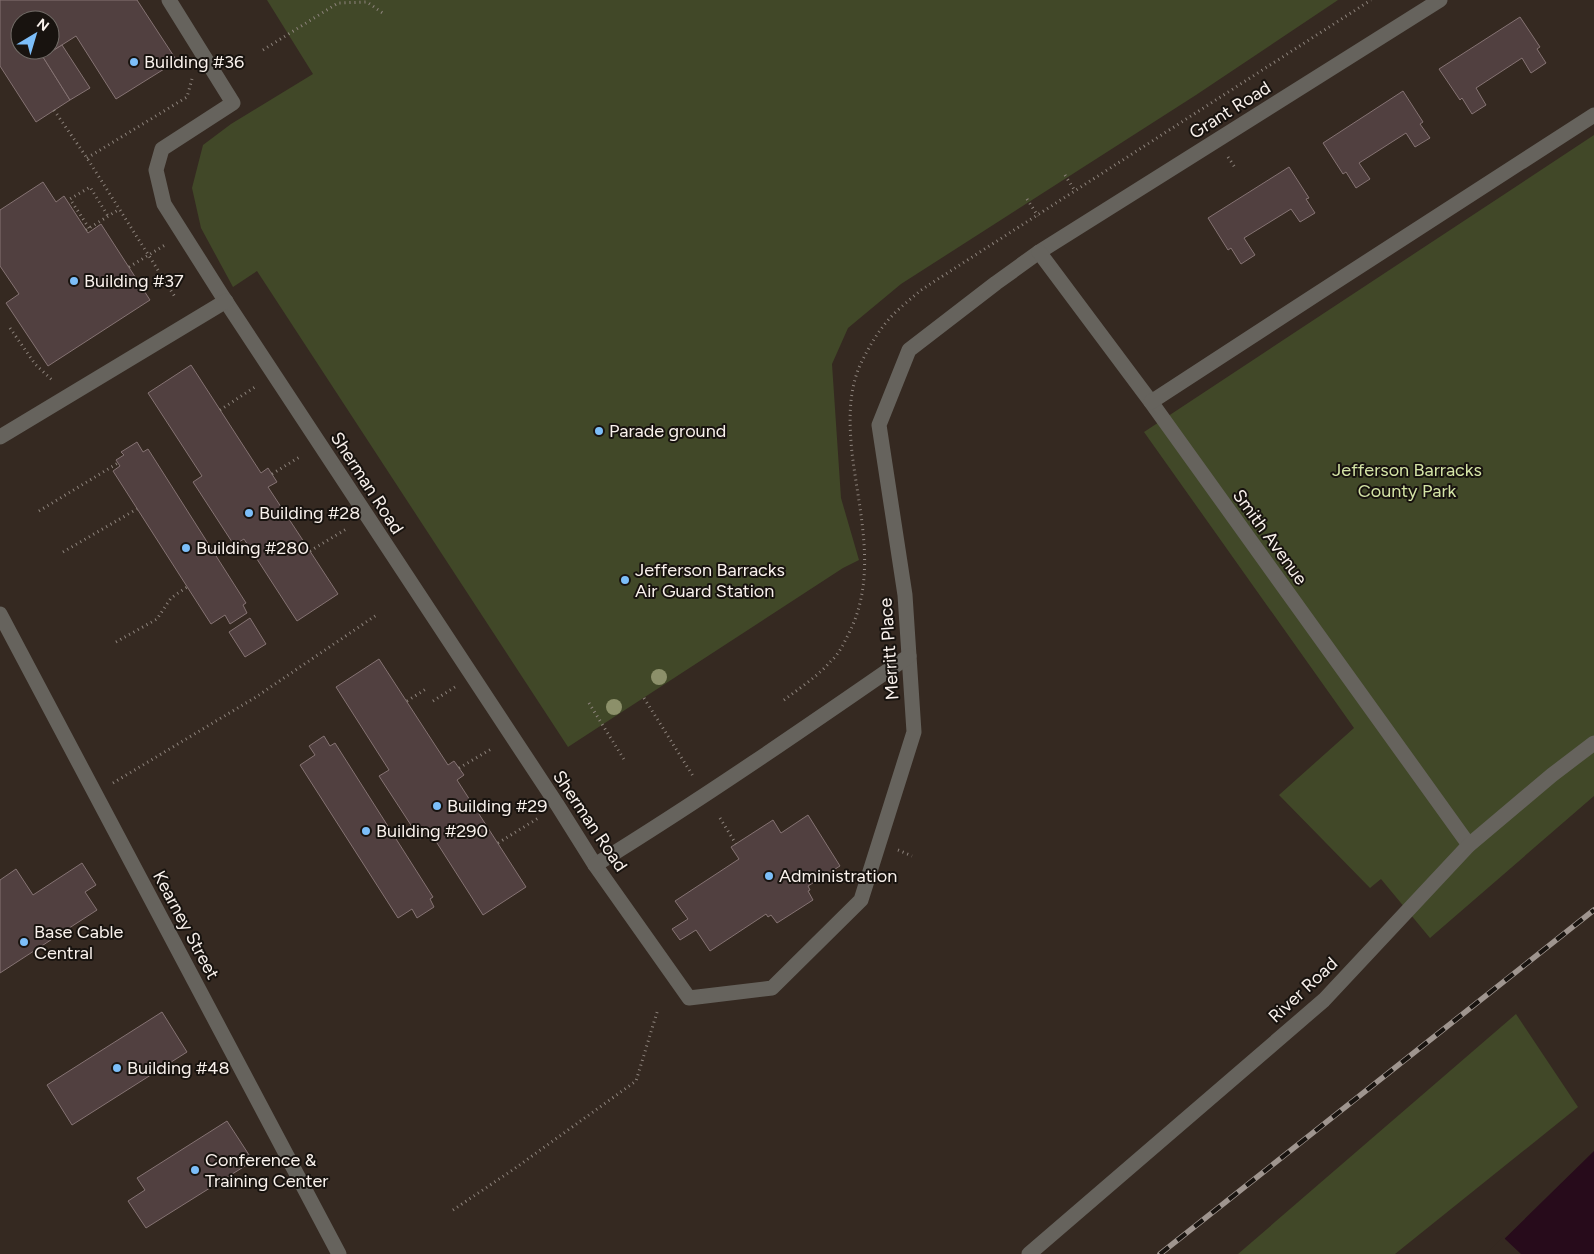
<svg xmlns="http://www.w3.org/2000/svg" width="1594" height="1254" font-family="Figtree,sans-serif">
  <style>
    .green { fill: #414828 }
    .water { fill: #270b1b }
    .pier { fill: #352921 }
    .building { fill: #514040; stroke: #857373; fill-rule: evenodd }
    .lines { fill: none; stroke-linecap: round; stroke-linejoin: round }
    .path { stroke: #8e847d; stroke-width: 3; stroke-dasharray: 1 4; stroke-linecap: butt }
    .minor { stroke: #66635d; stroke-width: 15 }
    .rail-casing { stroke: #9f958f; stroke-width: 5.5 }
    .rail { stroke: #18130f; stroke-width: 4; stroke-dasharray: 11; stroke-linecap: butt }
    .tree { fill: #8c906a }
    .poi-dot { fill: #7cbef9; stroke: #18130f; stroke-width: 2 }
    .labels { text-anchor: middle; dominant-baseline: central; stroke-width: 4; stroke-linejoin: round; paint-order: stroke }
    .poi-label { font-size: 18px; fill: #f9f1ec; stroke: #18130f; text-anchor: start }
    .street-label { font-size: 18px; fill: #f9f1ec; stroke: #18130f }
    .park-label { font-size: 18px; fill: #d4e4a6; stroke: #18130f }
  </style>
  <rect width="100%" height="100%" fill="#352921"/>
  <!-- green -->
  <g class="green">
    <polygon points="267,0 1338,0 1196,95 901,284 848,328 832,364 841,498 859,560 843,568 568,747 257,271 233,287 201,228 192,188 203,145 231,124 313,74"/>
    <polygon points="1594,135 1594,796 1430,938 1381,879 1370,888 1279,795 1354,728 1144,432"/>
    <polygon points="1516,1014 1578,1107 1395,1254 1238,1254"/>
  </g>
  <!-- water -->
  <polygon class="water" points="1594,1151 1594,1254 1488,1254 1493,1250"/>
  <!-- pier -->
  <polygon class="pier" points="1504,1236 1505,1239 1521,1254 1486,1254"/>
  <!-- building -->
  <g class="building">
    <path d="M 0,0 L 137,0 L 177,61 L 116,99 L 76,36 L 43,57 L 70,100 L 36,122 L 0,66 ZM 20,20 L 50,20 L 50,50 L 20,50 Z"/>
    <polygon points="1520,17 1540,47 1537,49 1546,63 1531,73 1522,58 1476,88 1486,105 1472,114 1462,98 1460,100 1439,69"/>
    <polygon points="62,45 90,88 70,100 43,57"/>
    <polygon points="1403,91 1423,122 1420,124 1430,138 1415,147 1406,133 1359,163 1370,179 1356,188 1346,172 1343,174 1323,143"/>
    <polygon points="1289,167 1309,198 1306,199 1315,213 1300,222 1291,209 1244,238 1255,255 1241,264 1231,248 1228,250 1208,218"/>
    <polygon points="43,182 56,202 64,196 88,233 101,224 150,300 48,366 6,303 19,294 0,266 0,210"/>
    <polygon points="191,365 261,473 268,468 277,482 268,487 338,594 297,621 244,539 234,545 193,482 202,476 148,393"/>
    <polygon points="137,442 143,452 148,449 246,603 243,605 247,613 230,624 225,615 211,624 113,471 120,466 116,460 124,455 121,452"/>
    <polygon points="250,618 266,644 245,657 229,632"/>
    <polygon points="379,659 448,765 454,761 464,775 457,780 526,887 483,915 430,832 420,839 379,776 389,770 336,687"/>
    <polygon points="324,736 330,746 335,743 433,897 430,899 434,907 417,918 412,909 398,918 300,765 315,755 309,746"/>
    <polygon points="808,815 840,866 808,886 810,890 808,891 813,900 777,923 771,915 768,917 766,914 710,951 696,930 680,940 672,929 688,919 675,901 739,859 731,847 773,820 781,833"/>
    <polygon points="82,863 96,885 85,892 97,910 0,973 0,880 16,869 33,895"/>
    <polygon points="162,1012 187,1052 72,1125 47,1085"/>
    <polygon points="227,1121 253,1161 146,1228 128,1201 145,1190 137,1178"/>
  </g>
  <g class="lines">
    <!-- path -->
    <g class="path">
      <polyline points="263,50 338,3 367,2 384,14"/>
      <polyline points="54,110 87,158 175,297"/>
      <polyline points="1228,157 1236,169"/>
      <polyline points="87,158 187,97 192,79"/>
      <polyline points="1065,175 1075,191"/>
      <polyline points="1027,199 1038,216"/>
      <polyline points="89,228 70,199 90,187 108,216"/>
      <polyline points="86,230 118,210"/>
      <polyline points="129,267 165,245"/>
      <polyline points="10,328 35,364 52,380"/>
      <polyline points="220,410 255,387"/>
      <polyline points="272,474 301,456"/>
      <polyline points="39,511 118,463"/>
      <polyline points="310,551 348,528"/>
      <polyline points="63,552 137,509"/>
      <polyline points="116,642 157,619 171,598 187,587"/>
      <polyline points="644,698 693,776"/>
      <path d="M 784,700 C 800,688 818,676 831,661 C 840,653 846,639 851,629 C 877,573 859,511 852,453 C 849,422 848,391 861,363 C 869,347 878,331 890,318 C 899,308 911,299 921,290 L 1371,0"/>
      <polyline points="407,701 426,689"/>
      <polyline points="433,701 455,687"/>
      <polyline points="589,703 625,761"/>
      <polyline points="459,768 493,748"/>
      <polyline points="113,783 256,697 378,614"/>
      <polyline points="720,818 736,844"/>
      <polyline points="498,843 540,817"/>
      <polyline points="898,850 912,856"/>
      <polyline points="453,1210 514,1169 636,1081 658,1009"/>
    </g>
    <!-- minor -->
    <g class="minor">
      <polyline points="169,0 233,103 162,149 156,170 164,204 221,294 558,806 595,865 689,998 772,988 861,900 914,732 905,595 879,425 909,350 996,283 1039,252 1440,0"/>
      <polyline points="1039,252 1151,402 1469,845"/>
      <polyline points="1151,402 1320,292 1594,115"/>
      <polyline points="0,437 226,301"/>
      <polyline points="0,614 339,1254"/>
      <path d="M 595,865 C 702,799 805,728 909,656"/>
      <polyline points="1029,1254 1324,1000 1469,845 1552,775 1594,743"/>
    </g>
    <!-- rail casing -->
    <g class="rail-casing">
      <polyline id="rail" points="1160,1254 1594,910"/>
    </g>
    <!-- rail -->
    <use href="#rail" class="rail"/>
  </g>
  <!-- trees -->
  <g class="tree">
    <circle cx="659" cy="677" r="8"/>
    <circle cx="614" cy="707" r="8"/>
  </g>
  <!-- markers -->
  <g class="poi-dot">
    <circle cx="134" cy="62" r="5"/>
    <circle cx="74" cy="281" r="5"/>
    <circle cx="599" cy="431" r="5"/>
    <circle cx="249" cy="513" r="5"/>
    <circle cx="186" cy="548" r="5"/>
    <circle cx="625" cy="580" r="5"/>
    <circle cx="437" cy="806" r="5"/>
    <circle cx="366" cy="831" r="5"/>
    <circle cx="769" cy="876" r="5"/>
    <circle cx="24" cy="942" r="5"/>
    <circle cx="117" cy="1068" r="5"/>
    <circle cx="195" cy="1170" r="5"/>
  </g>
  <g class="labels">
    <!-- poi labels -->
    <g class="poi-label">
      <text x="144" y="62">Building #36</text>
      <text x="84" y="281">Building #37</text>
      <text x="609" y="431">Parade ground</text>
      <text x="259" y="513">Building #28</text>
      <text x="196" y="548">Building #280</text>
      <text x="635" y="570">Jefferson Barracks<tspan x="635" dy="21">Air Guard Station</tspan></text>
      <text x="447" y="806">Building #29</text>
      <text x="376" y="831">Building #290</text>
      <text x="779" y="876">Administration</text>
      <text x="34" y="932">Base Cable<tspan x="34" dy="21">Central</tspan></text>
      <text x="127" y="1068">Building #48</text>
      <text x="205" y="1160">Conference &amp;<tspan x="205" dy="21">Training Center</tspan></text>
    </g>
    <!-- street labels -->
    <g class="street-label">
      <text transform="translate(1230 110) rotate(-32)">Grant Road</text>
      <text transform="translate(367 483) rotate(57)">Sherman Road</text>
      <text transform="translate(1270 537) rotate(54)">Smith Avenue</text>
      <text transform="translate(889 649) rotate(-94)">Merritt Place</text>
      <text transform="translate(590 821) rotate(56)">Sherman Road</text>
      <text transform="translate(186 925) rotate(62)">Kearney Street</text>
      <text transform="translate(1303 990) rotate(-43)">River Road</text>
    </g>
    <!-- park labels -->
    <g class="park-label">
      <text x="1407" y="470">Jefferson Barracks<tspan x="1407" dy="21">County Park</tspan></text>
    </g>
  </g>
  <!-- north arrow -->
  <g transform="translate(35 35) rotate(38)"><circle r="24" fill="#18130f" stroke="#726c67"/>
  <path d="M0-4L9 19L0 12L-9 19Z" fill="#7cbef9"/>
  <text y="-8" font-size="14" font-weight="bold" text-anchor="middle" fill="#f9f1ec">N</text>
  </g>
</svg>
